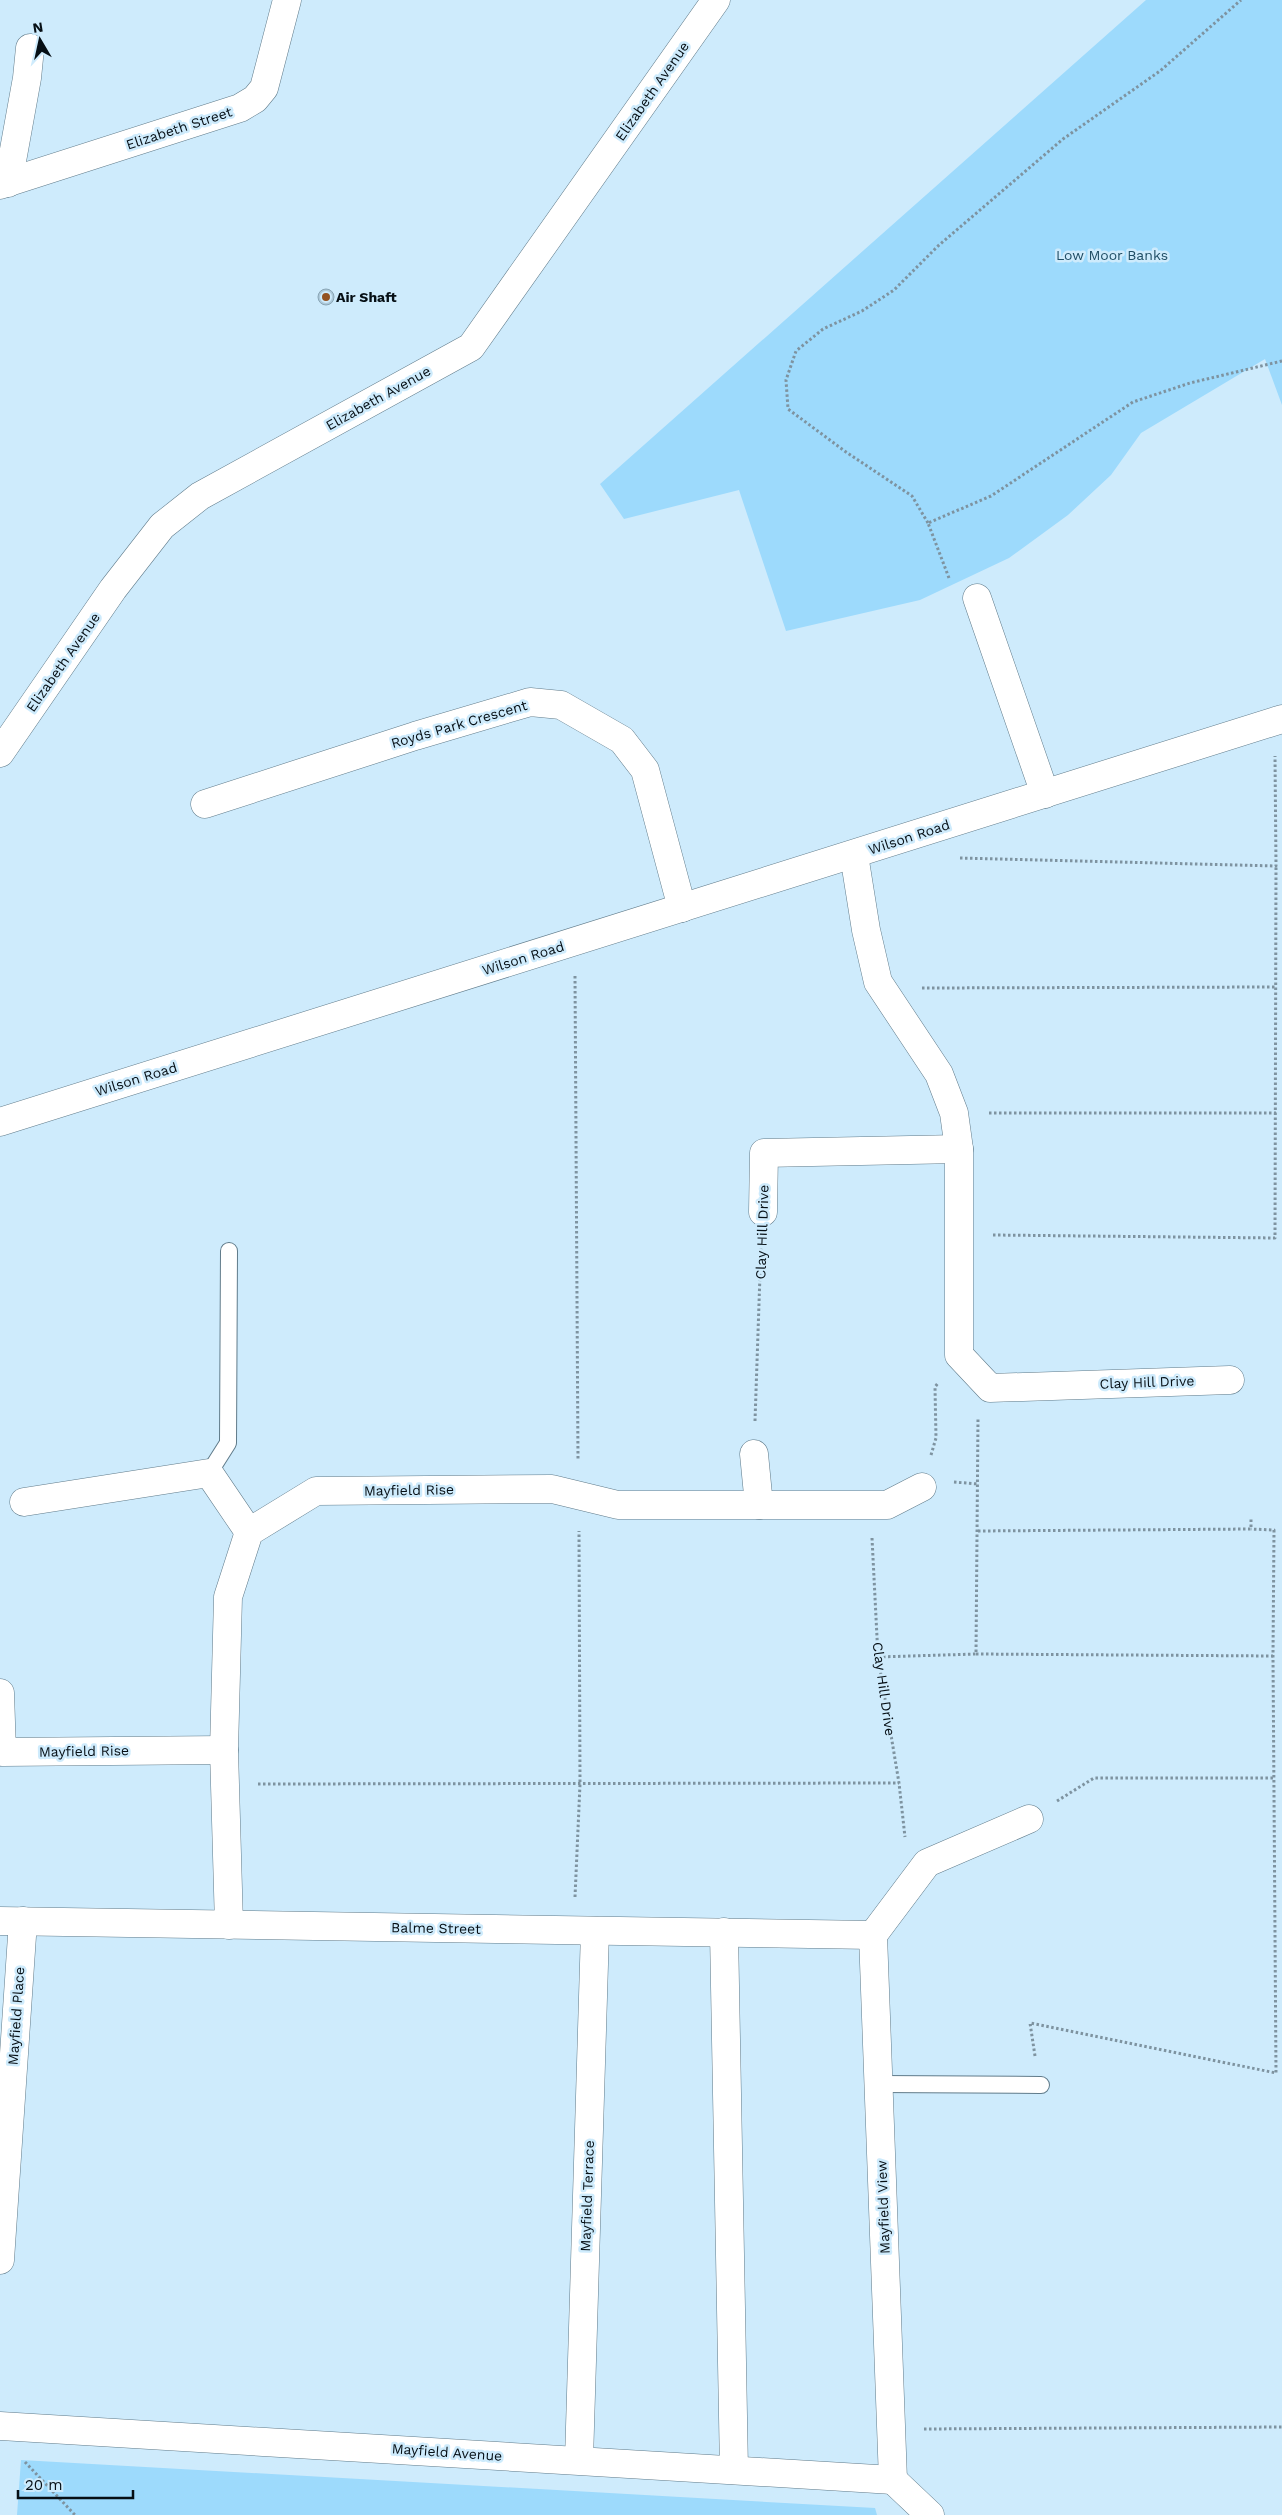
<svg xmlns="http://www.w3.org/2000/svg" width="1282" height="2515" font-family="'Work Sans',sans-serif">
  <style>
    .green { fill: #9ddafc }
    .building { fill: #adc9da; stroke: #89a5b5 }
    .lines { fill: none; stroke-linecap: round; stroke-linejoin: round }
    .lane-casing { stroke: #607b8a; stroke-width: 18 }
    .street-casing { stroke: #607b8a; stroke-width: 29 }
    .path { stroke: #7e93a0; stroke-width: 3; stroke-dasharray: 2.5 2.5; stroke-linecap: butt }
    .lane { stroke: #fff; stroke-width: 16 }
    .street { stroke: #fff; stroke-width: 28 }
    .poi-dot { fill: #935120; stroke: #ceebfc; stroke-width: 2 }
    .labels { text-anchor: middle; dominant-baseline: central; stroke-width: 5; stroke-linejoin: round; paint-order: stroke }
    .street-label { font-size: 14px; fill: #060f15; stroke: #ceebfc }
    .park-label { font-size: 14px; fill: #1f4d64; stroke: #ceebfc }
    .poi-label { font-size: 14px; font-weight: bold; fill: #060f15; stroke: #ceebfc; text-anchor: start }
  </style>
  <rect width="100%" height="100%" fill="#ceebfc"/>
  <!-- green -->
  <g class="green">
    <polygon points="1146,0 1282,0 1282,405 1265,359 1141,433 1111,475 1068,515 1009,558 920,600 786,631 739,490 624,519 600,484"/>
    <polygon points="21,2460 875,2508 877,2515 17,2515"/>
  </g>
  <!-- building -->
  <circle class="building" cx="326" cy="297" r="8"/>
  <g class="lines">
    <!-- lane casing -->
    <g class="lane-casing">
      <g id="lane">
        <polyline points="209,1473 228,1443 229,1251"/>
        <polyline points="878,2084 1041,2085"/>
      </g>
    </g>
    <!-- street casing -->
    <g class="street-casing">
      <g id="street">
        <polyline points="8,183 27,78 30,48"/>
        <polyline points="0,185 240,108 255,99 264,88 287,0"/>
        <polyline points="977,598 1045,794"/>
        <polyline points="0,753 113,589 162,526 200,496 471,347 716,0"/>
        <polyline points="205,804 415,736 530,702 561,705 622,740 645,770 682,908"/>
        <polyline points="854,855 866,930 878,982 939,1074 954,1113 959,1149 959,1355 990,1388 1230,1380"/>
        <polyline points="0,1122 1282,719"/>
        <polyline points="763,1212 764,1153 959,1149"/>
        <polyline points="754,1454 759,1505"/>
        <polyline points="24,1502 209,1473 249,1532"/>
        <polyline points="0,1693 2,1752 224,1750"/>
        <polyline points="0,1921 873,1935"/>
        <polyline points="229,1925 224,1750 228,1597 249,1532 316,1491 552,1489 618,1505 887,1505 922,1487"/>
        <polyline points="724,1932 734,2470"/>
        <polyline points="873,1935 893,2480"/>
        <polyline points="873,1935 927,1863 1029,1819"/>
        <polyline points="0,2260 23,1921"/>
        <polyline points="0,2426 893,2480"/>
        <polyline points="579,2460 595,1931"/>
        <polyline points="893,2480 930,2515"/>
      </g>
    </g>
    <!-- path -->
    <g class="path">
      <polyline points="928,523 912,496 846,452 788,409 786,380 796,351 823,329 862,311 894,290 938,246 1063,139 1160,71 1241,0"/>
      <polyline points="949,578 928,523 991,496 1133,402 1190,383 1282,361"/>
      <polyline points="960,858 1276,866 1275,756"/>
      <polyline points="575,976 578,1460"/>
      <polyline points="922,988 1276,987"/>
      <polyline points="989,1113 1276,1113"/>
      <polyline points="993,1235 1275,1238 1276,866"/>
      <polyline points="755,1421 761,1245"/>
      <polyline points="931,1455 936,1438 935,1387 938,1383"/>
      <polyline points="954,1482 978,1484"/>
      <polyline points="978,1531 1251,1529 1251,1518"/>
      <polyline points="872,1538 878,1657 899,1783 905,1837"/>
      <polyline points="976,1654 1273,1656"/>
      <polyline points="878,1657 976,1654 978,1418"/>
      <polyline points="258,1784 899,1783"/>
      <polyline points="1057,1801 1094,1778 1274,1778"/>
      <polyline points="575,1897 580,1784 579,1531"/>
      <polyline points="1035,2056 1030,2023 1276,2073 1273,1656 1274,1530 1251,1529"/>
      <polyline points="924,2429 1282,2427"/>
      <polyline points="25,2462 75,2515"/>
    </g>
    <!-- lane -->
    <use href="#lane" class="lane"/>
    <!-- street -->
    <use href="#street" class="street"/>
  </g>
  <!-- markers -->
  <circle class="poi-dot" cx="326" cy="297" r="5"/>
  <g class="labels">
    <!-- street labels -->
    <g class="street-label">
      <text transform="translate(652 91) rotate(-55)">Elizabeth Avenue</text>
      <text transform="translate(179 128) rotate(-18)">Elizabeth Street</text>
      <text transform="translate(378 398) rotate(-29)">Elizabeth Avenue</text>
      <text transform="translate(63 662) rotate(-55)">Elizabeth Avenue</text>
      <text transform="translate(459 724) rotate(-16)">Royds Park Crescent</text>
      <text transform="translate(909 837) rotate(-18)">Wilson Road</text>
      <text transform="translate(523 958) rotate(-17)">Wilson Road</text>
      <text transform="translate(136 1079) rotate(-17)">Wilson Road</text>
      <text transform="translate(762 1232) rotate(-88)">Clay Hill Drive</text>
      <text transform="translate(1147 1382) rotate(-2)">Clay Hill Drive</text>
      <text transform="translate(409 1490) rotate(-1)">Mayfield Rise</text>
      <text transform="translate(884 1689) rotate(82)">Clay Hill Drive</text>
      <text transform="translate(84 1751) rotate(-1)">Mayfield Rise</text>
      <text transform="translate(436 1928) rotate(1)">Balme Street</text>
      <text transform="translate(16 2016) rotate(-86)">Mayfield Place</text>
      <text transform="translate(587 2196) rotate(-88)">Mayfield Terrace</text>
      <text transform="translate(883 2207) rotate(-92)">Mayfield View</text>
      <text transform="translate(447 2452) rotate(4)">Mayfield Avenue</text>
    </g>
    <!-- park labels -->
    <g class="park-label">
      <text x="1112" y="255">Low Moor Banks</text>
    </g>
    <!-- poi labels -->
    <g class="poi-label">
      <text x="336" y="297">Air Shaft</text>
    </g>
  </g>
  <!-- north arrow -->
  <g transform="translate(40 40) rotate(351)" stroke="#ceebfc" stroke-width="4" paint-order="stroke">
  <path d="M0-4L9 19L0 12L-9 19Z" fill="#060f15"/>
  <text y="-8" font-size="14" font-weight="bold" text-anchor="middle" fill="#060f15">N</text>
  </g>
  <!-- scale -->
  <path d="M18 2490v8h115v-8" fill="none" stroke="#060f15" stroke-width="2.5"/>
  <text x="25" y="2490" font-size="15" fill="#060f15" stroke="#ceebfc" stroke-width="4" paint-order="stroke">20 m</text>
</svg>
